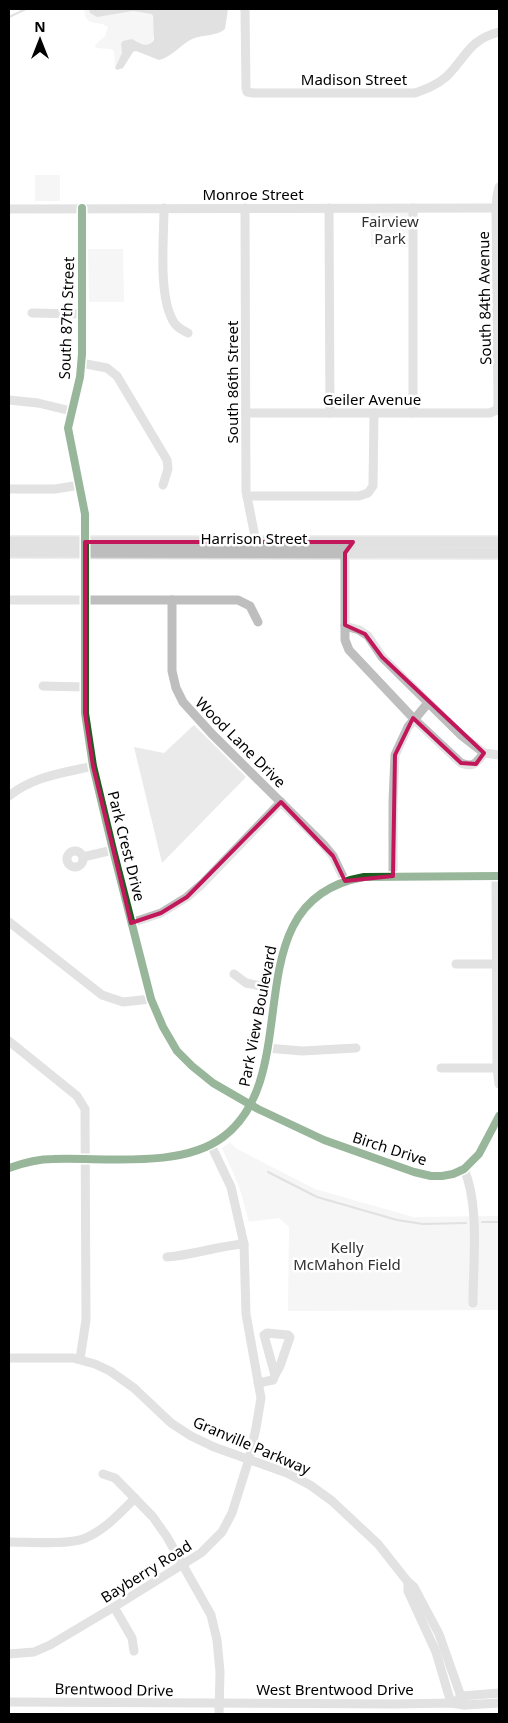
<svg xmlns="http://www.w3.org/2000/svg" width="508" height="1723" font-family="'Noto Sans',sans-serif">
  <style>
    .green { fill: #eaeaea }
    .water { fill: #bcbcbc }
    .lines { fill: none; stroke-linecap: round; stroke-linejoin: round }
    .stream { stroke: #bcbcbc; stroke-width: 2 }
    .major-casing { stroke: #dbdbdb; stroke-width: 14 }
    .minor { stroke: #bebebe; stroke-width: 9 }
    .major { stroke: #bdbdbd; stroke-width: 11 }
    .cycleway-casing { stroke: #fff; stroke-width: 11 }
    .cycleway { stroke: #1b5e20; stroke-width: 8 }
    .marked { fill: none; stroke: #c2185b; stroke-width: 4; stroke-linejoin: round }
    .labels { text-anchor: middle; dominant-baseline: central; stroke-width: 5; stroke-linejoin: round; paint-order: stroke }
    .street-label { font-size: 15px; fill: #000; stroke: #fff }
    .park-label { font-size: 15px; fill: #303030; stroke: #fff }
  </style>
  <rect width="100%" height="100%" fill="#fff"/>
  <!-- green -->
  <g class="green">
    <path d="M 84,9 L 89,9 L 103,16 L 110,14 L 133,11 L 151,14 C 154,19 154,25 154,31 C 154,50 145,46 132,39 L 121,44 L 122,53 L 115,68 L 114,51 L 111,49 L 96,48 L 95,45 L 105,36 L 108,27 C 97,19 86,29 84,9 Z"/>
    <rect x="35" y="175" width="25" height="26"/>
    <polygon points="370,212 409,213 408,247 371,247"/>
    <polygon points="88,249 123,249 124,302 89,302"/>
    <polygon points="194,725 246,777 162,863 134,747 164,753"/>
    <polygon points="230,1142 237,1149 315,1189 413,1217 499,1216 499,1310 288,1311 289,1227 279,1218 249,1222 239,1186 222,1148"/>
  </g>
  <!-- water -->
  <path class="water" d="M 89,9 L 228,9 L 225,29 C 216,37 203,34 192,39 C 180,45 172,57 159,60 L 136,51 L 133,52 L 123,68 L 117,70 L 115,68 L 122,53 L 121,44 L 123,41 L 132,39 C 140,43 147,49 154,40 L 153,16 L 151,14 L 133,11 L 97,17 L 90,13 Z"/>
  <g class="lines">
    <!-- stream -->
    <g class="stream">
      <polyline points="9,17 26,9"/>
      <polyline points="268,1172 317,1197 397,1220 423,1224 466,1223"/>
      <polyline points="482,1222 499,1222"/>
    </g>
    <!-- major casing -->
    <g class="major-casing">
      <g id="major">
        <polyline points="9,542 499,542"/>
        <polyline points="9,552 499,553"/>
      </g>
    </g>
    <!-- minor -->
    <g class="minor">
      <path d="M 245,9 L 246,88 L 247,92 L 253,93 L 415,93 C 426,89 437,85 446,77 C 466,58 468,40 499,32"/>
      <polyline points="82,208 82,354 80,377 68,428 85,514 85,713 93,766 113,850 151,999 163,1027 177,1051 192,1066 213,1083 258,1109 324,1140 414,1172 431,1176 442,1176 453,1174 464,1169 479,1154 499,1116"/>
      <path d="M 164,208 C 164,239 158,294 173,321 C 176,327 182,330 188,333"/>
      <polyline points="245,208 246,491 256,542 253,546"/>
      <polyline points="329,208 330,413"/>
      <polyline points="413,208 413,413"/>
      <polyline points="9,209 496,208"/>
      <polyline points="32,313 82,314"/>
      <polyline points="81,363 107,368 117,376 167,460 168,469 163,485"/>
      <polyline points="9,400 38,403 71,411"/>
      <polyline points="246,413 490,413 497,410 498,405 496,208 497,196 499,187"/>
      <polyline points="9,489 55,489 80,485"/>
      <polyline points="247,496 359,496 368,493 373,486 374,413"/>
      <path d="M 349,548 L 345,553 L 345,640 L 349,650 L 414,719 L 461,763 C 474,768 476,763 484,753"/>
      <polyline points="9,600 238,600 250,606 258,622"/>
      <polyline points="172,600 172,671 176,688 183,702 212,734 323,844 333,856 345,881"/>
      <polyline points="345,626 359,630 368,636 382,657 462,736 484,753 499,755"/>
      <polyline points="43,686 84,687"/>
      <path d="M 9,796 C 33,776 64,773 93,766"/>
      <circle cx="75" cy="859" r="8"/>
      <polyline points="83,857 113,850"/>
      <polyline points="393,876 393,802 395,755 408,727 428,703"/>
      <polyline points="496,876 497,1068 499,1084"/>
      <polyline points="9,922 102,995 123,1002 151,999"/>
      <polyline points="131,923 161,913 187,897 202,884 281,802"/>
      <polyline points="456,964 497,964"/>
      <polyline points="234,974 246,983 276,989"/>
      <polyline points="9,1041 77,1096 85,1109 86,1320 80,1359"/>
      <polyline points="267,1048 302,1051 356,1048"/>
      <polyline points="441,1068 497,1068"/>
      <path d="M 9,1168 C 23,1163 38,1159 53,1159 C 104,1157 181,1169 223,1137 C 309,1073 230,900 364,877 L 499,876"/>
      <path d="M 464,1169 C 480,1206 473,1262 473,1303"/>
      <path d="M 167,1257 C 194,1255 217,1246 244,1244"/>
      <polygon points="267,1333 288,1335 290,1337 280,1366 275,1375 264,1335"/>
      <polyline points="9,1358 73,1358 95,1364 110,1371 134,1388 171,1423 191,1436 214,1447 287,1473 310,1485 332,1501 378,1544 408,1582 414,1587 439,1634 464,1705"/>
      <polyline points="258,1383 273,1380 275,1375"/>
      <polyline points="103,1474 115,1478 153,1517 167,1537 211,1615 217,1640 220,1672 219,1714"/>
      <path d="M 9,1542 C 28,1542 66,1545 83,1539 C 104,1531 120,1513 135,1498"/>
      <polyline points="408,1582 408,1591 436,1652 451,1703"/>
      <polyline points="114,1607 132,1638 134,1651"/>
      <polyline points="9,1654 34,1652 50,1645 114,1607 201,1553 222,1532 232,1513 249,1459 256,1428 261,1398 246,1314 244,1244 231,1187 211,1145"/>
      <polyline points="458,1699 462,1696 499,1693"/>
      <polyline points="9,1702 396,1704 451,1703 464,1705 499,1703"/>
    </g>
    <!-- major -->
    <use href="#major" class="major"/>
    <!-- cycleway casing -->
    <g class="cycleway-casing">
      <g id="cycleway">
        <polyline points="82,208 82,354 80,377 68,428 85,514 85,713 93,766 113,850 151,999 163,1027 177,1051 192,1066 213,1083 258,1109 324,1140 414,1172 431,1176 442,1176 453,1174 464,1169 479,1154 499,1116"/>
        <path d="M 9,1168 C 23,1163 38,1159 53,1159 C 104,1157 181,1169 223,1137 C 309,1073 230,900 364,877 L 499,876"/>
      </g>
    </g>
    <!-- cycleway -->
    <use href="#cycleway" class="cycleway"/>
  </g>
  <!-- marked area -->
  <path d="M0 0H508V1723H0ZM 85,542 L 353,542 L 345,553 L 345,625 L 365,634 L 382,657 L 484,753 L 476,764 L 461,763 L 413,718 L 395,755 L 393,876 L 345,881 L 333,856 L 281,802 L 187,897 L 161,913 L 131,923 L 93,766 L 85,713 Z" fill="#fff" fill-opacity=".55" fill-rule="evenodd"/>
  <path class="marked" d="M 85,542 L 353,542 L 345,553 L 345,625 L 365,634 L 382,657 L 484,753 L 476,764 L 461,763 L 413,718 L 395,755 L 393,876 L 345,881 L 333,856 L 281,802 L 187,897 L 161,913 L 131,923 L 93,766 L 85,713 Z"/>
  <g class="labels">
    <!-- street labels -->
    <g class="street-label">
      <text x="354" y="79">Madison Street</text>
      <text x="253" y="194">Monroe Street</text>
      <text transform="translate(484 298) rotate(-91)">South 84th Avenue</text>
      <text transform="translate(66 318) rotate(-88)">South 87th Street</text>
      <text transform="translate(232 382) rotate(-90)">South 86th Street</text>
      <text x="372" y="399">Geiler Avenue</text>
      <text x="254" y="538">Harrison Street</text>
      <text transform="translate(241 742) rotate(45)">Wood Lane Drive</text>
      <text transform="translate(127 846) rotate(76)">Park Crest Drive</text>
      <text transform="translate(257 1016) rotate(-79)">Park View Boulevard</text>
      <text transform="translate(390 1148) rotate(18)">Birch Drive</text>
      <text transform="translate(252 1445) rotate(23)">Granville Parkway</text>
      <text transform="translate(146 1571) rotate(-32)">Bayberry Road</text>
      <text transform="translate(114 1689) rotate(1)">Brentwood Drive</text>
      <text x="335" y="1689">West Brentwood Drive</text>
    </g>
    <!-- park labels -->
    <g class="park-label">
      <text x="390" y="221">Fairview<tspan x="390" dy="17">Park</tspan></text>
      <text x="347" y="1247">Kelly<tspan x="347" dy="17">McMahon Field</tspan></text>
    </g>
  </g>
  <!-- border -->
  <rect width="508" height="1723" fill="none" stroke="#000000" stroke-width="20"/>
  <!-- north arrow -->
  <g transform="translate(40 40)" stroke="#ffffff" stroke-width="4" paint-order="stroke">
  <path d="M0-4L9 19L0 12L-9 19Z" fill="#000000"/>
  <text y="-8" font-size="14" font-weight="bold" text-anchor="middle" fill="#000000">N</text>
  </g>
</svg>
